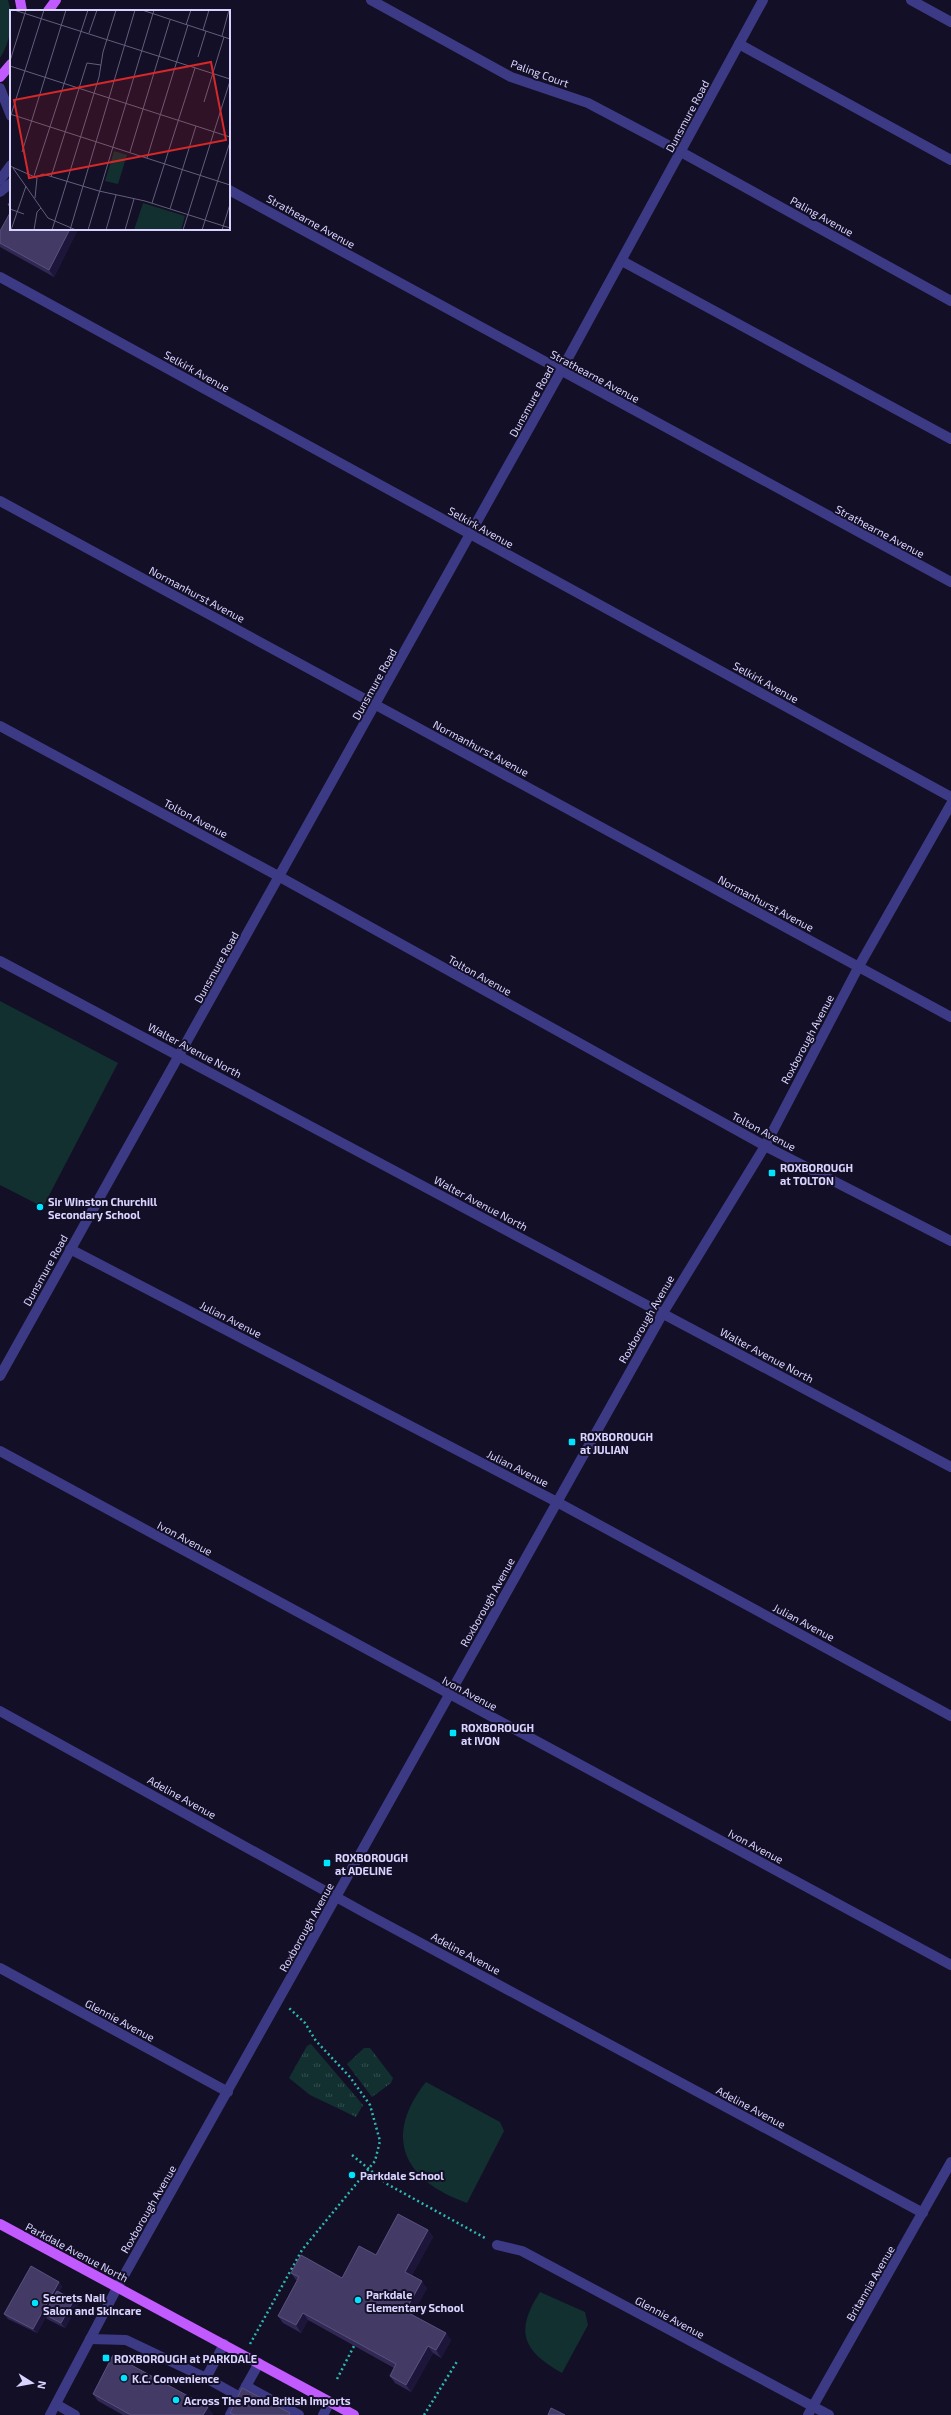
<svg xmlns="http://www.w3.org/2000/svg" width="951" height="2415" font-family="'Exo 2',sans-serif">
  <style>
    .grass { fill: #12302f }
    .park { fill: url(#park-tufts) }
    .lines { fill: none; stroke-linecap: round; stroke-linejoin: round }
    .path { stroke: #2fb8b0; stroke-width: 2.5; stroke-dasharray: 2 3; stroke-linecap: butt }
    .minor { stroke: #3d3a85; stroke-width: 10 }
    .major { stroke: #c25bff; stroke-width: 10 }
    .wall { fill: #312854 }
    .shaded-wall { fill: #1d163a }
    .building { fill: #433a66; stroke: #5a527e }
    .poi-dot { fill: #00e5ff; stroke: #130f26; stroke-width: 1.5 }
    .labels { text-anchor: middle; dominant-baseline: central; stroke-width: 4; stroke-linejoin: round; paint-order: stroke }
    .street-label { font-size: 11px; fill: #d9d4ff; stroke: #130f26 }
    .poi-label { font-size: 11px; font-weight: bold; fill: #d9d4ff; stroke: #130f26; text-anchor: start }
    .inset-road { fill: none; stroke: #625e7d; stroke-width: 1 }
    .view { fill: #d62828; fill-opacity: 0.15; stroke: #d62828; stroke-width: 2 }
    .inset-edge { fill: none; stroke: #d9d4ff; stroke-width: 2 }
  </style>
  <defs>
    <pattern id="park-tufts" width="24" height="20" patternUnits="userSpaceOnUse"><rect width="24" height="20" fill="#12302f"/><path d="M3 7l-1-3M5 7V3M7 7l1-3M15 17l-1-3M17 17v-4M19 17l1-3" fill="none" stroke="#344d4e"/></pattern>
  </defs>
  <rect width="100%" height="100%" fill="#130f26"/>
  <!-- grass -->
  <g class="grass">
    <path d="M 0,0 L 8,0 C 14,20 11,41 0,58 Z"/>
    <polygon points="0,1001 118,1063 43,1207 0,1185"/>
    <path d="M 426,2082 L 500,2122 L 504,2131 L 467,2203 C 404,2181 382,2137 426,2082 Z"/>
    <path d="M 540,2292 L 585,2312 L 588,2325 L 562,2373 C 523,2351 514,2332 540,2292 Z"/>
  </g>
  <!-- park -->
  <g class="park">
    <polygon points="311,2044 363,2105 356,2117 310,2095 289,2078 307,2046"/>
    <polygon points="364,2048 370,2048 393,2078 391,2083 372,2097 347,2064"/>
  </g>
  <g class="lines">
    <!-- path -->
    <g class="path">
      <polyline points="352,2155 387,2184 485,2238"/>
      <polyline points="250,2344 302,2250 375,2161 380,2141 370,2105 350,2077 316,2041 305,2023 289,2008"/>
      <polyline points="337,2379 354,2346"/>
      <polyline points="424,2415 458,2360"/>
    </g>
    <!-- minor -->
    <g class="minor">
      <polyline points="371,0 511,77 588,103 681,152 951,301"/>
      <polyline points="911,0 951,22"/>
      <polyline points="739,44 951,160"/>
      <polyline points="0,88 11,116"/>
      <polyline points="0,180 11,165"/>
      <polyline points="229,190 951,582"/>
      <polyline points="0,192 11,183"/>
      <polyline points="622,261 951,439"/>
      <polyline points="0,277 951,797"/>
      <polyline points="0,501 951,1017"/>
      <polyline points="0,726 280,877 765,1146 951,1241"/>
      <polyline points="0,961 951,1467"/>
      <polyline points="70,1249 557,1502 951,1716"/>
      <polyline points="0,1376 561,371 763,0"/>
      <polyline points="0,1451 951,1965"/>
      <polyline points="0,1711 365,1913 923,2213"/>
      <polyline points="0,1968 228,2092"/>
      <polyline points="497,2245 522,2251 829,2415"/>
      <polyline points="90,2339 126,2340 206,2378"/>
      <polyline points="224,2344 206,2378 240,2397"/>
      <polyline points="246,2386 299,2415"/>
      <polyline points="56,2404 75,2415"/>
      <polyline points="50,2415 117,2288 663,1313 765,1146 859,966 951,804"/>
      <polyline points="230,2415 259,2363"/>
      <polyline points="323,2415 330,2402"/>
      <polyline points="808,2415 951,2162"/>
    </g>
    <!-- major -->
    <g class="major">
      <polyline points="20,0 22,11"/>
      <polyline points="48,11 56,0"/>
      <polyline points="0,77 11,64"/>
      <polyline points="0,2224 354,2415"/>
    </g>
  </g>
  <!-- wall -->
  <g class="wall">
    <polygon points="78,229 54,277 0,247 0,231"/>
    <polygon points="428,2230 433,2237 412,2275 427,2288 412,2315 451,2340 441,2358 433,2353 411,2392 395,2383 390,2376 394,2368 308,2320 301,2333 283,2323 278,2316 297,2280 296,2280 291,2273 342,2278 376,2255"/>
    <polygon points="59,2282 62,2287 59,2292 74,2300 78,2305 65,2328 47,2319 46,2317 37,2333 8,2319 4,2314"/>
    <polygon points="93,2394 213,2414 212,2415 123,2415 98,2401"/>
  </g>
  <!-- shaded-wall -->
  <g class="shaded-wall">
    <polygon points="70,229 78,229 54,277 49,270"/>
    <polygon points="428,2230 433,2237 410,2279 405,2272"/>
    <polygon points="422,2281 427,2288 410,2319 405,2311"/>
    <polygon points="59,2282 62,2287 47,2316 44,2314 46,2317 37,2333 33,2329"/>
    <polygon points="74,2300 78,2305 65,2328 61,2323"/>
    <polygon points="303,2313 308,2320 301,2333 296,2325"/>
    <polygon points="446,2333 451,2340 441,2358 436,2350"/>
    <polygon points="428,2346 433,2353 411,2392 406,2385"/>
    <polygon points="208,2407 213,2414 212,2415 203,2415"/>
  </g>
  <!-- building -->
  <g class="building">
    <polygon points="11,200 11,206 8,205"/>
    <polygon points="11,211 11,229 70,229 49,270 0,243 0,231"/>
    <polygon points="398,2214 428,2230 405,2272 422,2281 405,2311 446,2333 436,2350 428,2346 406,2385 390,2376 396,2364 303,2313 296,2325 278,2316 299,2277 291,2273 301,2255 342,2278 359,2246 376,2255"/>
    <polygon points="31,2266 59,2282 33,2329 4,2314"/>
    <polygon points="57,2291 74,2300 61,2323 44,2314"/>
    <polygon points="113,2355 208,2407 203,2415 131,2415 93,2394"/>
    <polygon points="242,2388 290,2413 289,2415 235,2415 230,2413"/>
    <polygon points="551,2408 565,2415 548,2415"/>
  </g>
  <!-- markers -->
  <g class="poi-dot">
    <rect x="768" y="1169" width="8" height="8" rx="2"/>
    <circle cx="40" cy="1207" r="4"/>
    <rect x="568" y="1438" width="8" height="8" rx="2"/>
    <rect x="449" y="1729" width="8" height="8" rx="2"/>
    <rect x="323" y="1859" width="8" height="8" rx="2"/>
    <circle cx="352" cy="2175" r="4"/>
    <circle cx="358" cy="2300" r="4"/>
    <circle cx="35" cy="2303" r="4"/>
    <rect x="102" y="2354" width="8" height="8" rx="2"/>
    <circle cx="124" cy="2378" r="4"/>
    <circle cx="176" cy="2400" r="4"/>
  </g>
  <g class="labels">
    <!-- street labels -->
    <g class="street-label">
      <text transform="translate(540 73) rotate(20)">Paling Court</text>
      <text transform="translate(687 116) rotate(-62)">Dunsmure Road</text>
      <text transform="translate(822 216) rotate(29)">Paling Avenue</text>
      <text transform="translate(311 221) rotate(29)">Strathearne Avenue</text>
      <text transform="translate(197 371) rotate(29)">Selkirk Avenue</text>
      <text transform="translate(595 376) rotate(28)">Strathearne Avenue</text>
      <text transform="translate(531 401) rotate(-61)">Dunsmure Road</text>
      <text transform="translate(481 527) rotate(29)">Selkirk Avenue</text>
      <text transform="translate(880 531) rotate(28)">Strathearne Avenue</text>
      <text transform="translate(197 594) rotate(28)">Normanhurst Avenue</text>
      <text transform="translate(766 682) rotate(29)">Selkirk Avenue</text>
      <text transform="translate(374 684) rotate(-61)">Dunsmure Road</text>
      <text transform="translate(481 748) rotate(28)">Normanhurst Avenue</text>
      <text transform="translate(196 818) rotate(28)">Tolton Avenue</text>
      <text transform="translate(766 903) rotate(28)">Normanhurst Avenue</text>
      <text transform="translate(216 967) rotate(-61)">Dunsmure Road</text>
      <text transform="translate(480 975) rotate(29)">Tolton Avenue</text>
      <text transform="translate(807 1039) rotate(-62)">Roxborough Avenue</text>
      <text transform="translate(195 1050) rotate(28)">Walter Avenue North</text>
      <text transform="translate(764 1131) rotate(28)">Tolton Avenue</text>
      <text transform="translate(481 1203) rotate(28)">Walter Avenue North</text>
      <text transform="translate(45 1270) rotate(-61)">Dunsmure Road</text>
      <text transform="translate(231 1319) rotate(27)">Julian Avenue</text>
      <text transform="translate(646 1319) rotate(-60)">Roxborough Avenue</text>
      <text transform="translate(767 1355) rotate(28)">Walter Avenue North</text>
      <text transform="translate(518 1468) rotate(27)">Julian Avenue</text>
      <text transform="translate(185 1538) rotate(28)">Ivon Avenue</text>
      <text transform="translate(487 1602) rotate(-61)">Roxborough Avenue</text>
      <text transform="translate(804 1622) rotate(28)">Julian Avenue</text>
      <text transform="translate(470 1693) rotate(28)">Ivon Avenue</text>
      <text transform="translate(182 1797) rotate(29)">Adeline Avenue</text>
      <text transform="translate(756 1846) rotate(28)">Ivon Avenue</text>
      <text transform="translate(306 1927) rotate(-61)">Roxborough Avenue</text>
      <text transform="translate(466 1953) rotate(28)">Adeline Avenue</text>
      <text transform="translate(120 2020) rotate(28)">Glennie Avenue</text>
      <text transform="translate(751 2107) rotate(28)">Adeline Avenue</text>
      <text transform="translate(148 2209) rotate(-60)">Roxborough Avenue</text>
      <text transform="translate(77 2252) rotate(28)">Parkdale Avenue North</text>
      <text transform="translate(870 2283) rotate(-60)">Britannia Avenue</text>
      <text transform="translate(670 2317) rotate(28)">Glennie Avenue</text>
    </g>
    <!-- poi labels -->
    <g class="poi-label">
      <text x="780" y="1167">ROXBOROUGH<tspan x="780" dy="13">at TOLTON</tspan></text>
      <text x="48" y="1201">Sir Winston Churchill<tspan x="48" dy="13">Secondary School</tspan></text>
      <text x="580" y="1436">ROXBOROUGH<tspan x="580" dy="13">at JULIAN</tspan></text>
      <text x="461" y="1727">ROXBOROUGH<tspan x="461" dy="13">at IVON</tspan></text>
      <text x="335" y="1857">ROXBOROUGH<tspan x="335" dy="13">at ADELINE</tspan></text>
      <text x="360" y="2175">Parkdale School</text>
      <text x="366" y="2294">Parkdale<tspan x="366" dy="13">Elementary School</tspan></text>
      <text x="43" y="2297">Secrets Nail<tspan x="43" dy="13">Salon and Skincare</tspan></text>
      <text x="114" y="2358">ROXBOROUGH at PARKDALE</text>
      <text x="132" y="2378">K.C. Convenience</text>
      <text x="184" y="2400">Across The Pond British Imports</text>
    </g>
  </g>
  <!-- overview -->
  <g transform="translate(10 10)">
    <rect width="220" height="220" fill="#130f26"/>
    <path d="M 104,141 L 117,145 L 108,174 L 95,171 Z" fill="#12302f"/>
    <path d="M 133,193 L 175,206 L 171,220 L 124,220 Z" fill="#12302f"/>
    <path class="inset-road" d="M 4,0 L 220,69M 132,0 L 220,29M 176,15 L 181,0M 193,20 L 199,0M 79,23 L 87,0M 212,26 L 219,0M 188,47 L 196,21M 0,51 L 16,0M 0,56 L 220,127M 194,92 L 214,27M 0,104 L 220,175M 0,108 L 34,0M 12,142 L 56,0M 120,142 L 160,10M 137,148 L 178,15M 0,156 L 27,168 L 25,188M 3,158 L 38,208 L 66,220M 24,166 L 78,0M 26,167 L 33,164 L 89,181 L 135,191 L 220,218M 41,167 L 77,53 L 91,55M 142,193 L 185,58M 0,199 L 14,204M 160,199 L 186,116M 1,220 L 16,176M 24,220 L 27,202 L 31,198M 42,220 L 89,67 L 93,42 L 106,0M 60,220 L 125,0M 78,220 L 144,0M 96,220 L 106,185M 115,220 L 124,189M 173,220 L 220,71M 192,220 L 220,132M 212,220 L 220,194"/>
    <path class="view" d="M 201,52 L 216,130 L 19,168 L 4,90 Z"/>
    <rect width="220" height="220" class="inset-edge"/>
  </g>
  <!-- north arrow -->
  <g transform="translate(32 2383) rotate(101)" stroke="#130f26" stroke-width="3" paint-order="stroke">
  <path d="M0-3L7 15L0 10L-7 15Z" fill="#d9d4ff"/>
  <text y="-6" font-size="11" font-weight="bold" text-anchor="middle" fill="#d9d4ff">N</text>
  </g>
</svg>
